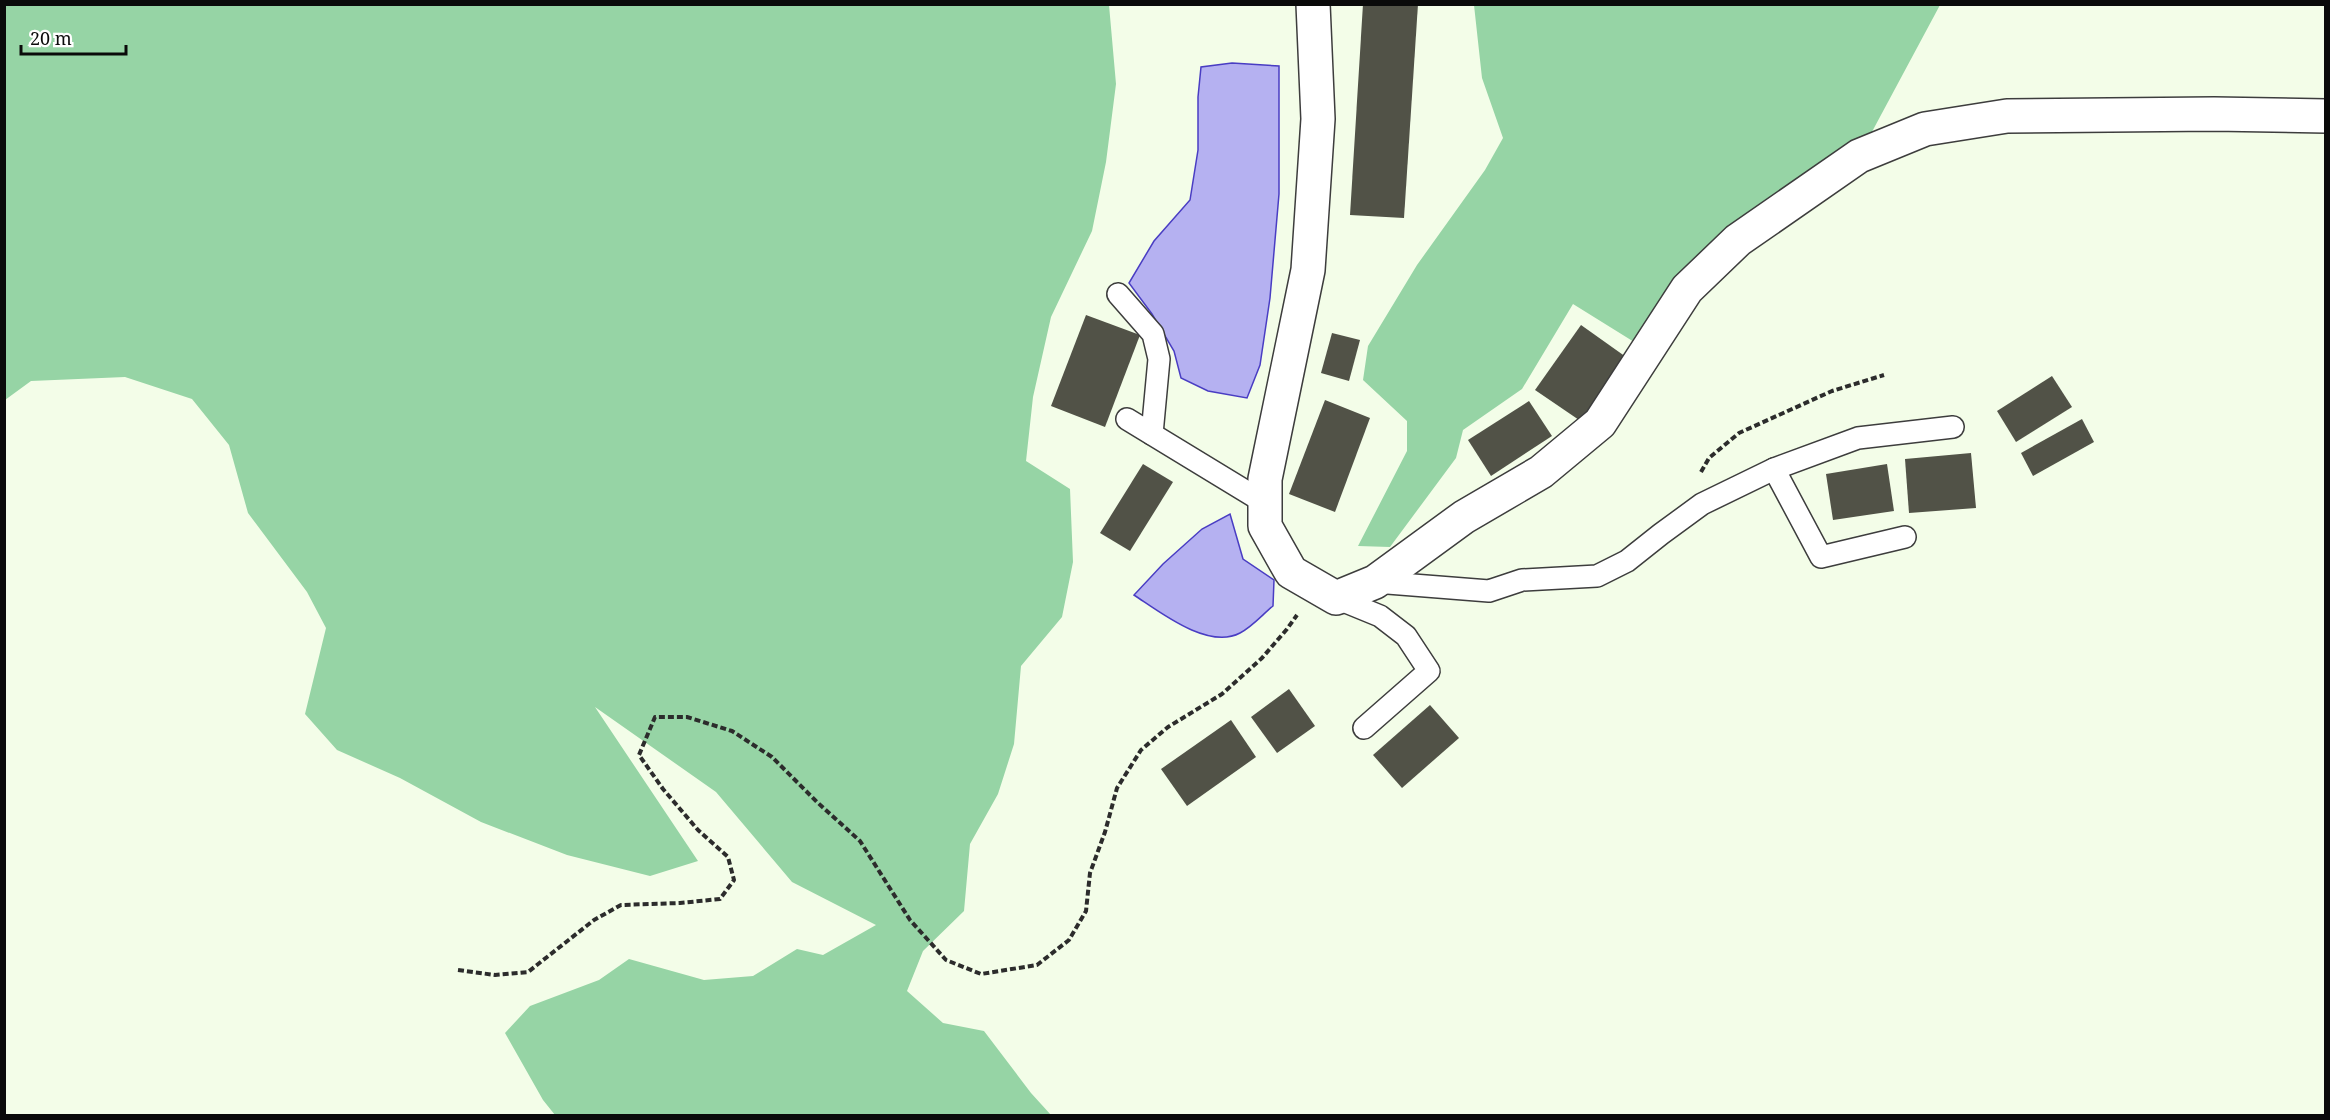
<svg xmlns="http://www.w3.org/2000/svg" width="2330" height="1120" font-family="'Noto Serif',serif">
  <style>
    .forest { fill: #96d4a5 }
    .water { fill: #b5b1f1; stroke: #493dc3; stroke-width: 1.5 }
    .building { fill: #515247 }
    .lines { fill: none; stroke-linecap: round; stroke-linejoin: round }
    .lane-casing { stroke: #3d3d3d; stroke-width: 24 }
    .street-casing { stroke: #3d3d3d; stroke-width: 36 }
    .path { stroke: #2c2c2c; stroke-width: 4; stroke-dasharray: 6 3; stroke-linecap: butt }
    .lane { stroke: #fff; stroke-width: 21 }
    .street { stroke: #fff; stroke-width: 33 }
  </style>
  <rect width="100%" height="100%" fill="#f3fde8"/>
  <!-- forest -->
  <g class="forest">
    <polygon points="5,4 1109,5 1116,84 1106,162 1092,231 1051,317 1033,397 1026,461 1070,489 1073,562 1062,617 1021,666 1014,744 998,794 970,844 964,911 923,951 907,991 943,1023 984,1031 1031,1093 1051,1115 555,1115 543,1100 505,1033 530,1006 599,980 629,959 704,980 753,976 797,949 823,955 876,925 792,882 716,792 595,707 698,861 650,876 567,855 481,822 400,778 337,750 305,714 326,628 307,592 248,513 229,445 192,399 125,377 31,381 5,400"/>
    <polygon points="1474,5 1940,5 1859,156 1738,240 1647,350 1573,304 1522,389 1463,430 1456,458 1390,547 1358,546 1407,451 1407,421 1363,380 1368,346 1417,265 1485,170 1503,138 1482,78"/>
  </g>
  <!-- water -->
  <g class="water">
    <polygon points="1232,63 1279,66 1279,194 1270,298 1260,365 1247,398 1208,391 1181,378 1174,351 1152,314 1129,283 1154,241 1190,200 1198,150 1198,97 1201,67"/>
    <path d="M 1230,514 L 1243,559 L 1274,580 L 1273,606 C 1263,614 1252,627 1240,633 C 1208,650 1160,612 1134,595 L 1163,564 L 1202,529 Z"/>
  </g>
  <!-- building -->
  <g class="building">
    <polygon points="1363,4 1418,4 1404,218 1350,215"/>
    <polygon points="1086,315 1140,335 1105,427 1051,406"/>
    <polygon points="1581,325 1626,357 1582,422 1535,390"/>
    <polygon points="1332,333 1360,340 1349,381 1321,373"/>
    <polygon points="2052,376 2072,407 2016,442 1997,411"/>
    <polygon points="1325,400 1370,418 1335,512 1289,494"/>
    <polygon points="1529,401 1552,436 1491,476 1468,440"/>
    <polygon points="2082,419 2094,442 2033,476 2021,453"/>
    <polygon points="1971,453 1976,508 1909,513 1905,459"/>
    <polygon points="1143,464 1173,482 1130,551 1100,533"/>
    <polygon points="1887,464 1894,511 1833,520 1826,474"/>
    <polygon points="1289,689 1315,726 1277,753 1251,717"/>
    <polygon points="1430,705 1459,738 1402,788 1373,755"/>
    <polygon points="1231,720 1256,757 1187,806 1161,769"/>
  </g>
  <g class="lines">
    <!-- lane casing -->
    <g class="lane-casing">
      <g id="lane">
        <polyline points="1118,294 1153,334 1159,359 1152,434"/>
        <polyline points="1127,419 1265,503"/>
        <polyline points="1774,469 1821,557 1905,537"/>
        <polyline points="1375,582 1489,591 1522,580 1597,576 1627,561 1661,534 1702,504 1774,469 1858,438 1953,427"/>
        <polyline points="1336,598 1380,616 1406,636 1429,671 1364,728"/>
      </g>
    </g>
    <!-- street casing -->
    <g class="street-casing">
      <polyline id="street" points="1313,4 1318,119 1308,270 1265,479 1265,526 1291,572 1336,598 1375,582 1464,517 1541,472 1600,423 1687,289 1738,240 1859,156 1925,129 2007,116 2214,114 2326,116"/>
    </g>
    <!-- path -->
    <g class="path">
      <polyline points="1701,472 1709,458 1739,433 1832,391 1884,375"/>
      <polyline points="458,970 495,975 528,972 594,920 621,905 680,903 720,899 734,880 728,857 698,830 663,789 639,755 655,717 687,717 732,731 772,757 817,802 860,841 910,920 946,960 981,974 1037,965 1069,940 1086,911 1090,873 1105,832 1117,788 1141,750 1168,727 1222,694 1262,658 1287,629 1297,615"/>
    </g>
    <!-- lane -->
    <use href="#lane" class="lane"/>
    <!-- street -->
    <use href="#street" class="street"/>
  </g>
  <!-- border -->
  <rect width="2330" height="1120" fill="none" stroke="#0a0a0a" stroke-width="12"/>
  <!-- scale -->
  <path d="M21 45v9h105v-9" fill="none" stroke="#0a0a0a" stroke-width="3"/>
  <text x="30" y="45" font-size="18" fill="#0a0a0a" stroke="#ffffff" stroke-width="4.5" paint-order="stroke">20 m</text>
</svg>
